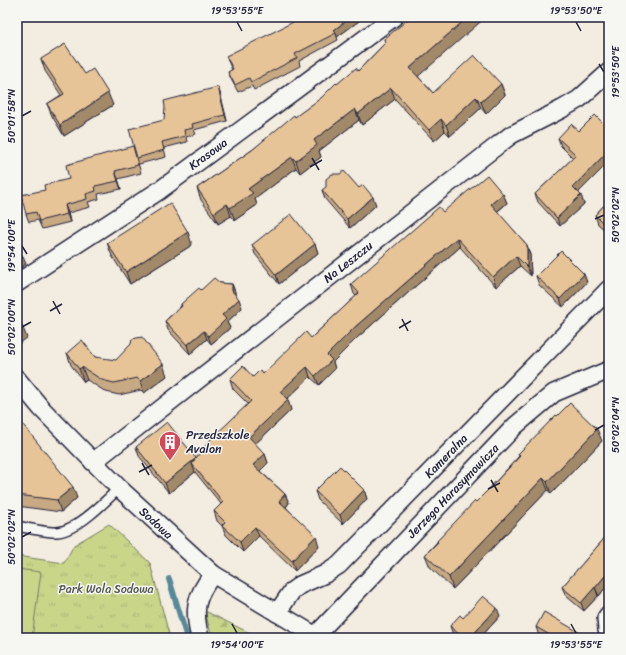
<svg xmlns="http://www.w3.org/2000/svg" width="626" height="655" font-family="Sriracha,sans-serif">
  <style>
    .forest { fill: url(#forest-firs); stroke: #767c62 }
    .park { fill: url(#park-tufts); stroke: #767c62 }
    .pitch { fill: #c9d589; stroke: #767c62 }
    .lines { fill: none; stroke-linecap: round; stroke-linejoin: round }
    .stream { stroke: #59899a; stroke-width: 6 }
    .service-casing { stroke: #22223b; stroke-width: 12 }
    .minor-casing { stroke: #22223b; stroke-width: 20 }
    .service { stroke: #f6f6f2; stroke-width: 9 }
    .minor { stroke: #f6f6f2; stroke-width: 17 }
    .wall { fill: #c7a983; stroke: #22223b }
    .shaded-wall { fill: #a2896a; stroke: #22223b }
    .building { fill: #e7c498; stroke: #22223b }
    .ticks { fill: none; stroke: #22223b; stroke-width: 1.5 }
    .labels { text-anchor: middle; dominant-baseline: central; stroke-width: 3; stroke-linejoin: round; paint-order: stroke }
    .street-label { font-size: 12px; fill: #22223b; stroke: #f6f6f2 }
    .poi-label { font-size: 12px; fill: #22223b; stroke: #f6f6f2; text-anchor: start }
    .park-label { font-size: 12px; fill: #545852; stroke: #f6f6f2 }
    .neatline { fill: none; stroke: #22223b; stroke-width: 1.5 }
    .ticks-label { font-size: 10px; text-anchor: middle; fill: #22223b }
  </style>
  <defs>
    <pattern id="forest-firs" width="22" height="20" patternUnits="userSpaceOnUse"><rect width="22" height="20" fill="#c9d589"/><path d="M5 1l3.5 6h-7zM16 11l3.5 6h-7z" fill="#acb777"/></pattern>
    <pattern id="park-tufts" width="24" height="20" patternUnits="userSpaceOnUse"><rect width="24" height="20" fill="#c9d589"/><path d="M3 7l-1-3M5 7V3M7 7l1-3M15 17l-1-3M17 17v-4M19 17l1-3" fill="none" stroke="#acb777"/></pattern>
  </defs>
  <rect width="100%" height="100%" fill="#f3ece0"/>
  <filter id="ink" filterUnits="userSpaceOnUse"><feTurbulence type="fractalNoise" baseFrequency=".025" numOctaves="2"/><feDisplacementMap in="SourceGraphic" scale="8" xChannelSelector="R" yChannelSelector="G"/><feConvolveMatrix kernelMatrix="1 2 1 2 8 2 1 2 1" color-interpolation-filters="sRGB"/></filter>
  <g filter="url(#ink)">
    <!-- forest -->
    <polygon class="forest" points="205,611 260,638 212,638"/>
    <!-- park -->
    <polygon class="park" points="109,524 150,563 170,638 17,638 17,556 64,563 74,545"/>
    <!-- pitch -->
    <polygon class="pitch" points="17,569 41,572 32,638 17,638"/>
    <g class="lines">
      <!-- stream -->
      <polyline class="stream" points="169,579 187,638"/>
      <!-- service casing -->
      <g class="service-casing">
        <path id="service" d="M 17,526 C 27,528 48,533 57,532 C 76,531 105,502 119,488"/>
      </g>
      <!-- minor casing -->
      <g class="minor-casing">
        <g id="minor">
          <polyline points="17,283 160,190 394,17"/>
          <polyline points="17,379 41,408 119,488 213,574 319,638"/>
          <polyline points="93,462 489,152 511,135 562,109 579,99 609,72"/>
          <polyline points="277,613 292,591 300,585 325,574 339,565 609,289"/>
          <polyline points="609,614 606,618 607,630 609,635"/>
          <polyline points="315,636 515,426 554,393 609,370"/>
          <path d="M 200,638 C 193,610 195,597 213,574"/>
        </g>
      </g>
      <!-- service -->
      <use href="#service" class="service"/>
      <!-- minor -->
      <use href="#minor" class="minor"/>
    </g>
    <!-- wall -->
    <g class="wall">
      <polygon points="359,21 337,37 338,40 299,61 300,66 254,90 252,86 238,92 231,79 228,72 232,70 226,56"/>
      <polygon points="384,39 433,93 501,84 505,95 486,114 481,108 450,136 445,131 434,141 395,99 362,125 359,120 319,151 321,157 300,173 296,168 255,199 257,205 235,220 231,216 218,224 201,200 197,188 252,150 321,98 337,84 358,71 385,43"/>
      <polygon points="41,59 85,74 113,105 64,136 52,116 47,104 61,95 45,71"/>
      <polygon points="218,87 220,93 227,121 194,130 196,134 186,137 187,142 164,148 166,157 139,164 138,163 141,173 118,179 121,189 98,194 99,199 88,202 90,207 68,213 70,222 42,229 38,220 29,222 26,214 45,190 69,179 133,146 164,120"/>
      <polygon points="579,131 579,193 584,204 560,226 538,202 535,194 573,158 561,146 558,138"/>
      <polygon points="359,188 376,205 350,228 325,199 322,190"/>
      <polygon points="503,194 507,203 497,212 527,245 530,255 531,276 520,266 496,287 460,247 358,337 333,362 335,369 319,385 310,377 287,399 291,410 255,444 265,454 268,463 260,471 285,494 289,503 286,507 319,546 295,571 259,536 243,552 226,535 222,526 217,521 214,511 221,504 195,472 169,493 139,456 136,447 196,458 248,404 233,389 230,379 253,377 263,374 311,338 356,296 354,294 351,284 443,212"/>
      <polygon points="609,200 609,234 598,224 595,215"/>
      <polygon points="107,243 192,245 130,284 112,256"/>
      <polygon points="315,244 318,253 279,284 255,254 252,245"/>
      <polygon points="536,276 587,282 563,307 539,285"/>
      <polygon points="220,283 232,284 235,292 235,295 242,308 227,322 230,328 222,335 211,344 207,339 190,354 168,330 165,321 181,306 181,304 201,290"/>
      <polygon points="67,353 95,357 167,376 144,393 141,390 119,395 106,392 87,380 84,382 71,365"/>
      <polygon points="557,416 602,441 551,494 548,490 453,589 430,567 425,555 437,542 437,541 489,489 519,456 518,454"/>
      <polygon points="17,417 77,498 61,512 17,506"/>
      <polygon points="364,490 367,499 343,524 318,500 315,491"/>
      <polygon points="609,533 609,583 599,596 598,596 584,611 566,596 562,587"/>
      <polygon points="500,616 480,638 457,638 453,635 450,626 463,618"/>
      <polygon points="536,627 589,638 543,638 539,636"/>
    </g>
    <!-- shaded-wall -->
    <g class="shaded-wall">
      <polygon points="351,17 357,17 359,21 337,37 336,33 334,30"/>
      <polygon points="468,17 486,17 414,80 410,68"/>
      <polygon points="501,84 505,95 486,114 481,102"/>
      <polygon points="218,87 220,93 227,121 225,115"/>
      <polygon points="391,88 395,99 362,125 358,114"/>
      <polygon points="108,93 113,105 64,136 60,125"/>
      <polygon points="476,97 481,108 450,136 446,125"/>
      <polygon points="355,109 359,120 319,151 321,157 300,173 296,161 314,140"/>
      <polygon points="441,119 445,131 434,141 429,130"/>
      <polygon points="609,150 609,162 576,195 573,187"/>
      <polygon points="292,157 296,168 255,199 257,205 235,220 230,208 248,189"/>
      <polygon points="115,171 118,179 121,189 118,181"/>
      <polygon points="503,194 507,203 494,214 491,204"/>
      <polygon points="581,195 584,204 560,226 557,218"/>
      <polygon points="373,197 376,205 350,228 347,219"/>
      <polygon points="227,204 231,216 218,224 214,213"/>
      <polygon points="65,205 68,213 70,222 67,214"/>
      <polygon points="188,232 192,245 130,284 126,272"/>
      <polygon points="457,238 460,247 358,337 333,362 335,369 319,385 315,376 327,355 355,327"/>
      <polygon points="315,244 318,253 279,284 276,275"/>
      <polygon points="527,245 530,255 531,276 527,267"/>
      <polygon points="516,256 520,266 496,287 493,277"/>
      <polygon points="23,257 26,264 17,270 17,260"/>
      <polygon points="584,274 587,282 563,307 560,299"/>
      <polygon points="232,284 235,292 235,299 232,291"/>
      <polygon points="239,299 242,308 227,322 230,328 211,344 208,336 222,315"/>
      <polygon points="21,323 27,338 17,345 17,326"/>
      <polygon points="204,331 207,339 190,354 187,345"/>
      <polygon points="163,364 167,376 144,393 140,381"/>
      <polygon points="82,367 87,380 84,382 79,369"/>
      <polygon points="307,367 310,377 284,402 280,392"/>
      <polygon points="288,400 291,410 253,446 249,437"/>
      <polygon points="597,429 602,441 551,494 547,482"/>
      <polygon points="265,454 268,463 256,475 253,465"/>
      <polygon points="195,459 192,464 195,472 169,493 165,483"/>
      <polygon points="543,478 548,490 453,589 449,577"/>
      <polygon points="73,487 77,498 61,512 57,500"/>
      <polygon points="364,490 367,499 343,524 340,515"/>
      <polygon points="285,494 289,503 283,510 279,501"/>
      <polygon points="255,527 259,536 243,552 240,542"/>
      <polygon points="316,536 319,546 295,571 292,561"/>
      <polygon points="609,571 609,583 599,596 595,588"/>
      <polygon points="595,587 598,596 584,611 581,603"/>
      <polygon points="497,608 500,616 480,638 470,638"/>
    </g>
    <!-- building -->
    <g class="building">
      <polygon points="303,17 351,17 334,30 336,33 295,54 297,58 251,82 249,78 235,85 228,72 233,69 226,56"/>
      <polygon points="411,17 468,17 410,68 433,93 474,55 501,84 481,102 476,97 446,125 441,119 429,130 391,88 358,114 355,109 314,140 317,145 296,161 292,157 248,189 253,193 230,208 227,204 214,213 197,188 252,150 294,115 295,117 321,98 336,83 337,84 356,68 358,71 386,42 384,39"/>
      <polygon points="65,44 85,74 93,69 108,93 60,125 47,104 64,94 41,59"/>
      <polygon points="218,87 225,115 192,124 193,128 184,130 185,136 162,142 164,150 137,158 129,129 164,120 165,107 164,101"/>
      <polygon points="595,115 609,129 609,150 573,187 581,195 557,218 535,194 576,155 558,138 571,124 579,131"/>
      <polygon points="133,146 138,165 115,171 118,181 95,186 96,191 86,194 87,199 65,205 67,214 39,221 36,212 26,214 21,195 45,190 44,185 69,179 66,165"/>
      <polygon points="344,171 359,188 363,185 373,197 347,219 322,190 326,187 326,179 332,174 340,174"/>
      <polygon points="487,175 503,194 491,204 527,245 527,267 516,256 493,277 457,238 355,327 327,355 332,360 315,376 307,367 280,392 288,400 249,437 265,454 253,465 285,494 279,501 316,536 292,561 255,527 240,542 222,525 225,522 214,511 223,502 192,464 195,459 165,483 136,447 167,422 196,458 210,440 251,401 230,379 243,366 253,377 260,370 263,374 306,332 311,338 359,293 351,284 439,207 443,212"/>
      <polygon points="609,200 609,229 595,215"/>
      <polygon points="170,203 188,232 126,272 107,243"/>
      <polygon points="291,214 315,244 276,275 252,245"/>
      <polygon points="17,247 23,257 17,260"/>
      <polygon points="561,251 584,274 560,299 536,276"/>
      <polygon points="214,278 220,283 232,284 232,291 239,299 222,315 226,319 219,326 208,336 204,331 187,345 165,321 182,306 181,304 199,288 201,290"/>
      <polygon points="17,317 21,323 17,326"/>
      <polygon points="142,337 163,364 140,381 137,378 114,383 102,380 82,367 79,369 67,353 82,340 95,357 116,360 131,344 132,339"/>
      <polygon points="570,403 597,429 547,482 543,478 449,577 425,555 438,542 437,541 475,501 476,502 489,489 520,456 518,454 556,415 557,416"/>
      <polygon points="17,417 73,487 57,500 17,495"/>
      <polygon points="340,466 364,490 340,515 315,491"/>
      <polygon points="609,533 609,571 595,588 595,587 581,603 562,587"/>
      <polygon points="483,596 497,608 470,638 463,638 450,626 460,615 463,618"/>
      <polygon points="544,612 589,638 555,638 536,627"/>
    </g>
  </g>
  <!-- ticks -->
  <path class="ticks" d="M 237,22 L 242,31M 576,22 L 581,31M 599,64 L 604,72M 22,116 L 31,111M 312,158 L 319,170M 310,167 L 322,160M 595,219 L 604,215M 22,246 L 27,254M 53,301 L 60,314M 50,311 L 62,304M 402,319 L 408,331M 22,327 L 31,322M 399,328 L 411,321M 595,430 L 604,425M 142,463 L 149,475M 139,472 L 152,465M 491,480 L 498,492M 488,489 L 500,483M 22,537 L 31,532M 232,624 L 237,633M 571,624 L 576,633"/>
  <!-- icons -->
  <defs>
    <g id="building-pin" transform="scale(1.15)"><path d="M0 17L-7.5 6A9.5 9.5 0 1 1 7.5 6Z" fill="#d1495b" stroke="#f6f6f2"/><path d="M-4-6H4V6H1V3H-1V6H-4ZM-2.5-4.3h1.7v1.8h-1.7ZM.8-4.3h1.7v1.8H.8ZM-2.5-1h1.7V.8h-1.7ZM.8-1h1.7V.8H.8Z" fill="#fff"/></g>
  </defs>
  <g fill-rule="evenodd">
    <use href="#building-pin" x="170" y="442"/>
  </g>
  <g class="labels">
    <!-- street labels -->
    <g class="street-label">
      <text transform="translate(208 154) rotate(-36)">Krasowa</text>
      <text transform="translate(348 262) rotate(-38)">Na Leszczu</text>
      <text transform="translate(446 456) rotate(-46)">Kameralna</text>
      <text transform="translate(453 491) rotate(-46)">Jerzego Harasymowicza</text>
      <text transform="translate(156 523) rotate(43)">Sodowa</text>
    </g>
    <!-- poi labels -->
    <g class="poi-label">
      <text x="186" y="435">Przedszkole<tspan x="186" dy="14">Avalon</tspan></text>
    </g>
    <!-- park labels -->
    <g class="park-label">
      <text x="106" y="589">Park Wola Sodowa</text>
    </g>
  </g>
  <!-- margin -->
  <rect width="626" height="655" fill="none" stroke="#f6f6f2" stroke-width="44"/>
  <rect x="22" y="22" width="582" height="611" class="neatline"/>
  <g class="ticks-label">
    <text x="237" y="14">19°53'55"E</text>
    <text x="576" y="14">19°53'50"E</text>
    <text transform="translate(615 72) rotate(-90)" y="4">19°53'50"E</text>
    <text transform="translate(11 116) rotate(-90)" y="4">50°01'58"N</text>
    <text transform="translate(615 215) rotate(-90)" y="4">50°02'02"N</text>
    <text transform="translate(11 246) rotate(-90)" y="4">19°54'00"E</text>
    <text transform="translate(11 327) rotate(-90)" y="4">50°02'00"N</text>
    <text transform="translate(615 425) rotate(-90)" y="4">50°02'04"N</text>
    <text transform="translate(11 537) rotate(-90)" y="4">50°02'02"N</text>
    <text x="237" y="648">19°54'00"E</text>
    <text x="576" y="648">19°53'55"E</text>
  </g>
</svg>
